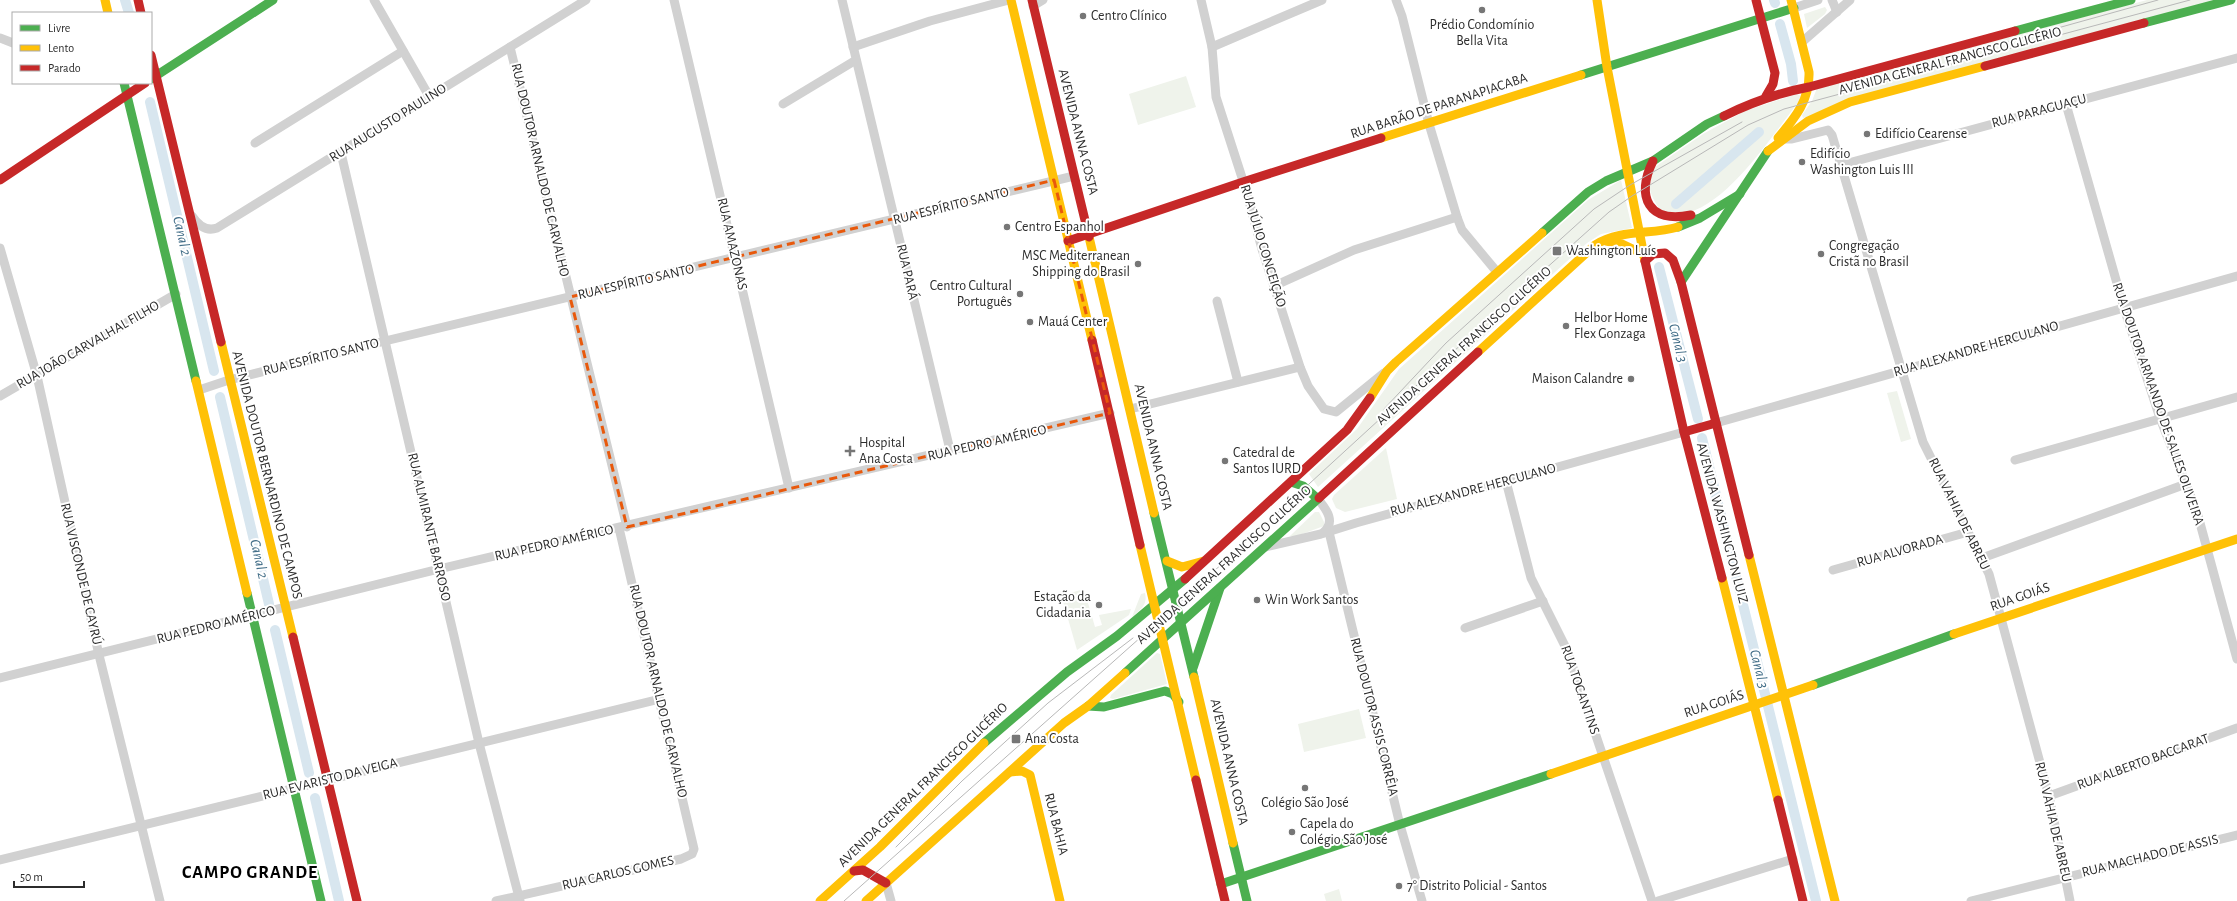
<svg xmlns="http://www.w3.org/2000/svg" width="2237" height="901" font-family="'Alegreya Sans',sans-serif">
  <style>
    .green { fill: #eff3eb }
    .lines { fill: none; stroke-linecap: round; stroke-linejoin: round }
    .canal { stroke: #d8e6ef; stroke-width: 10 }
    .street { stroke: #d1d1d1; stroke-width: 9 }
    .fast { stroke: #4caf50; stroke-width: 9 }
    .slow { stroke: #ffc107; stroke-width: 9 }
    .jam { stroke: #c62828; stroke-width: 9 }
    .tram { stroke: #b8b8b8; stroke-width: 1 }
    .marked { fill: none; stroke: #e8590c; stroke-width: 3; stroke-dasharray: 8 5; stroke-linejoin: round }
    .poi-dot { fill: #767676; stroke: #fff; stroke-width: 1.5 }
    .labels { text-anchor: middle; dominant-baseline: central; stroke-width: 4; stroke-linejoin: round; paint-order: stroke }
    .poi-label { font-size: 14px; fill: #2c2c2c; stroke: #fff; text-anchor: start }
    .street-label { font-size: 14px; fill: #2c2c2c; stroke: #fff }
    .water-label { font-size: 15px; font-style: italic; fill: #416d87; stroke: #fff }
    .district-label { font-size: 18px; font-weight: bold; letter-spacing: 1px; fill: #000; stroke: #fff }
  </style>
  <rect width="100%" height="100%" fill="#fff"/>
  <!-- green -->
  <g class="green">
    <polygon points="2147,0 2217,0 1803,118 1802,115 1812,101 1817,88"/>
    <polygon points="1825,7 1827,10 1825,14 1807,28 1804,14"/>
    <polygon points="1186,76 1196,107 1138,125 1129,94"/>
    <path d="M 1797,94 L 1801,96 L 1797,104 C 1771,137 1725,209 1681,214 C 1674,215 1666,212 1660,210 C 1651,197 1644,182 1655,167 L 1703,134 L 1745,111 Z"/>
    <polygon points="1621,180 1632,228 1601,234 1587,243 1318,487 1309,474 1357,429 1399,369 1588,200"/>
    <polygon points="1897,391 1911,439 1901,442 1887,393"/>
    <polygon points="1386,448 1397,499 1345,512 1336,508 1332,499 1334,495"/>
    <polygon points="1315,512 1319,512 1324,522 1324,526 1294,537 1290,536"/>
    <polygon points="1084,589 1095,627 1102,625 1099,615 1131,609 1129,615 1077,650 1060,591 1063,595"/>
    <path d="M 1145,593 C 1148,605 1140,610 1132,617 L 1141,594 Z"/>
    <polygon points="1157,653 1160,654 1167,684 1113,699 1110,698 1111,695"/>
    <polygon points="1359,709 1366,738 1304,752 1298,724"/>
    <polygon points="1339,889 1342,901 1326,901 1324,894"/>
  </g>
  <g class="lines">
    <!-- canal -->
    <g class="canal">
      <polyline points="125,0 129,13"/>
      <polyline points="1774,0 1775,3"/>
      <polyline points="1780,24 1791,64 1793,81"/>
      <polyline points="150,102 214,371"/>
      <polyline points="1676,204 1759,132"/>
      <polyline points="1659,267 1698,419"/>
      <polyline points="220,397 269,604"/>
      <polyline points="1702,438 1816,901"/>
      <polyline points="275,630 309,773"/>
      <polyline points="315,798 339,901"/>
    </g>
    <!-- street -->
    <g class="street">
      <polyline points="374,0 429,96"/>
      <polyline points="674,0 789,488"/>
      <polyline points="842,0 950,450"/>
      <polyline points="1201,0 1212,47 1216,97 1246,190 1262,249 1300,367 1308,386 1324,409 1336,412 1384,373"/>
      <polyline points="1396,0 1402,16 1429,124 1457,217 1462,230 1497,272"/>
      <polyline points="1832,0 1837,12"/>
      <polyline points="1033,6 1043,0"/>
      <polyline points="1794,8 1818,0"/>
      <polyline points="0,38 13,43"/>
      <polyline points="1802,42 1850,0"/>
      <polyline points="510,47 627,527"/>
      <polyline points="853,47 930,21 1009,0"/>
      <polyline points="1212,47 1322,0"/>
      <polyline points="783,104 856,60"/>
      <polyline points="2066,104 2124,308 2160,418 2197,512 2237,659"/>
      <polyline points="1785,139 1792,139 1828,130 1832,135 1923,442 1989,574 2049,796 2070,901"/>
      <polyline points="255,143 403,51"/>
      <polyline points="341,153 479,743 520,901"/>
      <polyline points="1841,165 2237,58"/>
      <path d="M 192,216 C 198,225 206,232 217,228 L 586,0"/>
      <polyline points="0,248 37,376 99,655 160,901"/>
      <polyline points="1274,286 1354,250 1457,217"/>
      <polyline points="1217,301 1238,382"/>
      <polyline points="199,390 229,380 385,341 1074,176"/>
      <polyline points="0,396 176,294"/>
      <polyline points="1130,409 1300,367"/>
      <polyline points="1716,423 2237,276"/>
      <polyline points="2015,460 2237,397"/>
      <polyline points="1506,481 1531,578 1567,650 1652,901"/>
      <path d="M 1318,499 C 1327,510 1336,522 1323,533"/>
      <polyline points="1329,532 1400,825 1422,901"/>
      <polyline points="1265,547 1321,534 1356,523 1684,432"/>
      <polyline points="1982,558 2186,484"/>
      <polyline points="1833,570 1968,532"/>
      <polyline points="1465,628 1543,601"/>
      <polyline points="0,678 439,569 1110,413"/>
      <polyline points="2049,796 2237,728"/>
      <polyline points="0,860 660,699"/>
      <polyline points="886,883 891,901"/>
      <polyline points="496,901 681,859 692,854 694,849 619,528"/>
      <polyline points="1658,901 1793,859"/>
      <polyline points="1971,901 2237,835"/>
    </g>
    <!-- fast -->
    <g class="fast">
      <polyline points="2144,23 2231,0"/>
      <polyline points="2015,31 2131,0"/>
      <polyline points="1581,75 1794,8"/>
      <polyline points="151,79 273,0"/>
      <polyline points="124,83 196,381"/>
      <polyline points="1678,227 1700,218 1740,194"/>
      <polyline points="1542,233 1588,192 1606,181 1653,161 1707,124 1724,116"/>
      <polyline points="1681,282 1768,151"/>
      <polyline points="1291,482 1303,486 1318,499"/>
      <polyline points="1154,513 1194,677"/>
      <polyline points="247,593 321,901"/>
      <polyline points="1193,668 1220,588"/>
      <polyline points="1125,673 1319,498"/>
      <polyline points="1813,685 1954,634"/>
      <polyline points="1088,706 1104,707 1165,691 1173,694 1179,702"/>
      <polyline points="984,743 1067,672 1117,636 1185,579"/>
      <polyline points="1233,843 1247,901"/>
      <polyline points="1221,884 1551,774"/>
    </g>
    <!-- slow -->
    <g class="slow">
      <polyline points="105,0 108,13"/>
      <polyline points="1011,0 1092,340"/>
      <polyline points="1597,0 1607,67 1645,261"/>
      <polyline points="1381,138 1581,75"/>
      <path d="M 1778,138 C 1795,118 1810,100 1809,72 L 1791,0"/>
      <polyline points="1768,151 1808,121 1850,102 1985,66"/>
      <polyline points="1089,237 1154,513"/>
      <polyline points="1606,241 1622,244 1643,254"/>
      <polyline points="221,342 293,637"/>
      <path d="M 1478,352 L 1595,245 C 1621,229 1650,235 1678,227"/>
      <polyline points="196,381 247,593"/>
      <polyline points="1370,398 1387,371 1396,362 1542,233"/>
      <polyline points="1140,545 1196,780"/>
      <polyline points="1749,555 1835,901"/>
      <polyline points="1167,561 1182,567 1204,561"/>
      <polyline points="1722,578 1778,800"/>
      <polyline points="1954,634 2237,539"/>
      <polyline points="1194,677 1233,843"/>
      <polyline points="1010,772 1022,771 1030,775 1060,901"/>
      <polyline points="1551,774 1813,685"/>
      <polyline points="820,901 880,847 984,743"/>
      <polyline points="866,901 1064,723 1088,706 1125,673"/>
    </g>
    <!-- jam -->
    <g class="jam">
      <polyline points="138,0 141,13"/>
      <polyline points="1032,0 1089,237"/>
      <polyline points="1756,0 1775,73 1773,84 1766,96"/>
      <polyline points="151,55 221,342"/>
      <polyline points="1985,66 2144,23"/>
      <path d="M 1724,116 C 1752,102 1778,93 1809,87 L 2015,31"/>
      <path d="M 1653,161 C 1635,197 1649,224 1691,215"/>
      <polyline points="0,180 145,83"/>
      <polyline points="1068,241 1243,182 1381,138"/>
      <polyline points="1645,261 1684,432 1722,578"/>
      <polyline points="1645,261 1653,254 1665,253 1673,260 1681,282 1749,555"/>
      <polyline points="1092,340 1140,545"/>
      <polyline points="1684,432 1716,423"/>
      <polyline points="1319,498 1478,352"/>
      <polyline points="1185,579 1347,430 1370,398"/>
      <polyline points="293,637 357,901"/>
      <polyline points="1196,780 1225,901"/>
      <polyline points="1778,800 1803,901"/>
      <polyline points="854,871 863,870 886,883"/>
    </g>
    <!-- tram -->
    <g class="tram">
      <polyline points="2004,43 2158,0"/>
      <polyline points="1384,409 1446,343 1594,209 1630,185 1742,122"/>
      <polyline points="896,847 962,781 1048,703 1133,638"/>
      <polyline points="844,901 1177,605 1477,330 1609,212 1632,196 1748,125 1784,109 2190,0"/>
    </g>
  </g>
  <!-- marked area -->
  <path class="marked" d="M 1054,180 L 1110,413 L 627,527 L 570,297 Z"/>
  <!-- markers -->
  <g class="poi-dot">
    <circle cx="1482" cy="10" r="4"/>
    <circle cx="1083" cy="16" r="4"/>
    <circle cx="1867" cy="134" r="4"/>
    <circle cx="1802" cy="162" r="4"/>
    <circle cx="1007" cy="227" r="4"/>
    <rect x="1552" y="246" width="10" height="10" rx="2"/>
    <circle cx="1821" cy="254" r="4"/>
    <circle cx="1138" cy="264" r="4"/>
    <circle cx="1020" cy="294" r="4"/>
    <circle cx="1030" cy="322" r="4"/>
    <circle cx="1566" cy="326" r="4"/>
    <circle cx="1631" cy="379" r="4"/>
    <path d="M848 445h4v4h4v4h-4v4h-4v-4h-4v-4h4z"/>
    <circle cx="1225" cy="461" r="4"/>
    <circle cx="1257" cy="600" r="4"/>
    <circle cx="1099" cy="605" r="4"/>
    <rect x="1011" y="734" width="10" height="10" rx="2"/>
    <circle cx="1305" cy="788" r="4"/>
    <circle cx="1292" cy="832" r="4"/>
    <circle cx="1399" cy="886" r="4"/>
  </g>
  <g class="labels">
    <!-- poi labels -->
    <g class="poi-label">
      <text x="1091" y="16">Centro Clínico</text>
      <text x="1482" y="25" text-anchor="middle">Prédio Condomínio<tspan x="1482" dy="16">Bella Vita</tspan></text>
      <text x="1875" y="134">Edifício Cearense</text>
      <text x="1810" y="154">Edifício<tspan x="1810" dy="16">Washington Luis III</tspan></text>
      <text x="1015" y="227">Centro Espanhol</text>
      <text x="1829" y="246">Congregação<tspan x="1829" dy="16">Cristã no Brasil</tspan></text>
      <text x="1566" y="251">Washington Luís</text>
      <text x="1130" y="256" text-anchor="end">MSC Mediterranean<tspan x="1130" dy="16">Shipping do Brasil</tspan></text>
      <text x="1012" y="286" text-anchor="end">Centro Cultural<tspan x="1012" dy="16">Português</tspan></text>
      <text x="1574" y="318">Helbor Home<tspan x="1574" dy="16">Flex Gonzaga</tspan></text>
      <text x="1038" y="322">Mauá Center</text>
      <text x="1623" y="379" text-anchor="end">Maison Calandre</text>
      <text x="859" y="443">Hospital<tspan x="859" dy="16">Ana Costa</tspan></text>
      <text x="1233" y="453">Catedral de<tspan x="1233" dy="16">Santos IURD</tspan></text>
      <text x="1091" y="597" text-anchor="end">Estação da<tspan x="1091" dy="16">Cidadania</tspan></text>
      <text x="1265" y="600">Win Work Santos</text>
      <text x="1025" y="739">Ana Costa</text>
      <text x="1305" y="803" text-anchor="middle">Colégio São José</text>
      <text x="1300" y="824">Capela do<tspan x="1300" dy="16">Colégio São José</tspan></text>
      <text x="1407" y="886">7° Distrito Policial - Santos</text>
    </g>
    <!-- street labels -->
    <g class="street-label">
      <text transform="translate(1950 61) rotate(-15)">AVENIDA GENERAL FRANCISCO GLICÉRIO</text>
      <text transform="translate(1439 106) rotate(-18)">RUA BARÃO DE PARANAPIACABA</text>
      <text transform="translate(2039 111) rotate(-15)">RUA PARAGUAÇU</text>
      <text transform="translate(388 123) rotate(-32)">RUA AUGUSTO PAULINO</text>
      <text transform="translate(1078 132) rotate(76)">AVENIDA ANNA COSTA</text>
      <text transform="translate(540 170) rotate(77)">RUA DOUTOR ARNALDO DE CARVALHO</text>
      <text transform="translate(951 206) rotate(-14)">RUA ESPÍRITO SANTO</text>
      <text transform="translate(732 244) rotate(77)">RUA AMAZONAS</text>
      <text transform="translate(1263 246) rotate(73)">RUA JÚLIO CONCEIÇÃO</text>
      <text transform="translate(907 272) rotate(77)">RUA PARÁ</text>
      <text transform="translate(636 282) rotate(-13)">RUA ESPÍRITO SANTO</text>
      <text transform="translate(88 345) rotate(-30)">RUA JOÃO CARVALHAL FILHO</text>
      <text transform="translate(1464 346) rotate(-42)">AVENIDA GENERAL FRANCISCO GLICÉRIO</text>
      <text transform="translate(1976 349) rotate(-16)">RUA ALEXANDRE HERCULANO</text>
      <text transform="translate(321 357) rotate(-14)">RUA ESPÍRITO SANTO</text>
      <text transform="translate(2158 404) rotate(71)">RUA DOUTOR ARMANDO DE SALLES OLIVEIRA</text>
      <text transform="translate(987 443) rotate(-13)">RUA PEDRO AMÉRICO</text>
      <text transform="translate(1153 447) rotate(77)">AVENIDA ANNA COSTA</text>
      <text transform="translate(267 475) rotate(76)">AVENIDA DOUTOR BERNARDINO DE CAMPOS</text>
      <text transform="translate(1473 490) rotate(-15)">RUA ALEXANDRE HERCULANO</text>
      <text transform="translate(1959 514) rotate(64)">RUA VAHIA DE ABREU</text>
      <text transform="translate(1722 523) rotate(75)">AVENIDA WASHINGTON LUIZ</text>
      <text transform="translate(429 527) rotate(77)">RUA ALMIRANTE BARROSO</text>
      <text transform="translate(554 543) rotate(-13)">RUA PEDRO AMÉRICO</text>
      <text transform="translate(1900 551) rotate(-16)">RUA ALVORADA</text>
      <text transform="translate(1224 565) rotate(-42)">AVENIDA GENERAL FRANCISCO GLICÉRIO</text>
      <text transform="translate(81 574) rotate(77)">RUA VISCONDE DE CAYRÚ</text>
      <text transform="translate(2020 597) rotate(-19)">RUA GOIÁS</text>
      <text transform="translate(216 625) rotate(-14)">RUA PEDRO AMÉRICO</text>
      <text transform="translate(1580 690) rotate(71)">RUA TOCANTINS</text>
      <text transform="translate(658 691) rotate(77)">RUA DOUTOR ARNALDO DE CARVALHO</text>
      <text transform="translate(1714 704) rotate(-18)">RUA GOIÁS</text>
      <text transform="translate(1374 717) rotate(76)">RUA DOUTOR ASSIS CORRÊIA</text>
      <text transform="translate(1229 762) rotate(77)">AVENIDA ANNA COSTA</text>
      <text transform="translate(2143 762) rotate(-20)">RUA ALBERTO BACCARAT</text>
      <text transform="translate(330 779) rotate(-14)">RUA EVARISTO DA VEIGA</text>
      <text transform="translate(923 785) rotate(-44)">AVENIDA GENERAL FRANCISCO GLICÉRIO</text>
      <text transform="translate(2053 822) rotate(77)">RUA VAHIA DE ABREU</text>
      <text transform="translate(1056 824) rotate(76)">RUA BAHIA</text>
      <text transform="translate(2150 856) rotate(-14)">RUA MACHADO DE ASSIS</text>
      <text transform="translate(618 873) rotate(-13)">RUA CARLOS GOMES</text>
    </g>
    <!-- water labels -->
    <g class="water-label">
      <text transform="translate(182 236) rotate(77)">Canal 2</text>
      <text transform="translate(1678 343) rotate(76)">Canal 3</text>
      <text transform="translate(259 559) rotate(77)">Canal 2</text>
      <text transform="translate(1759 669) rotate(76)">Canal 3</text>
    </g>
    <!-- district labels -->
    <g class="district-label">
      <text x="250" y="873">CAMPO GRANDE</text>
    </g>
  </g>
  <!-- legend -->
  <rect x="12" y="12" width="140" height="72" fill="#ffffff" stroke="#ababab"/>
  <rect x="20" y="25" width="20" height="6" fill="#4caf50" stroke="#ababab"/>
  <text x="48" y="32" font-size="12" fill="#2c2c2c">Livre</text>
  <rect x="20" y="45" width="20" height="6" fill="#ffc107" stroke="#ababab"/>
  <text x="48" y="52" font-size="12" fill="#2c2c2c">Lento</text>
  <rect x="20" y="65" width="20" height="6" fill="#c62828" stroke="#ababab"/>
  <text x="48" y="72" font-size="12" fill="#2c2c2c">Parado</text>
  <!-- scale -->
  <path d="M14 881v6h70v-6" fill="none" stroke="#2c2c2c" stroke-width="2"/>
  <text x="20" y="881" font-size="12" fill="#2c2c2c" stroke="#ffffff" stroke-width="3" paint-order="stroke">50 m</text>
</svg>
